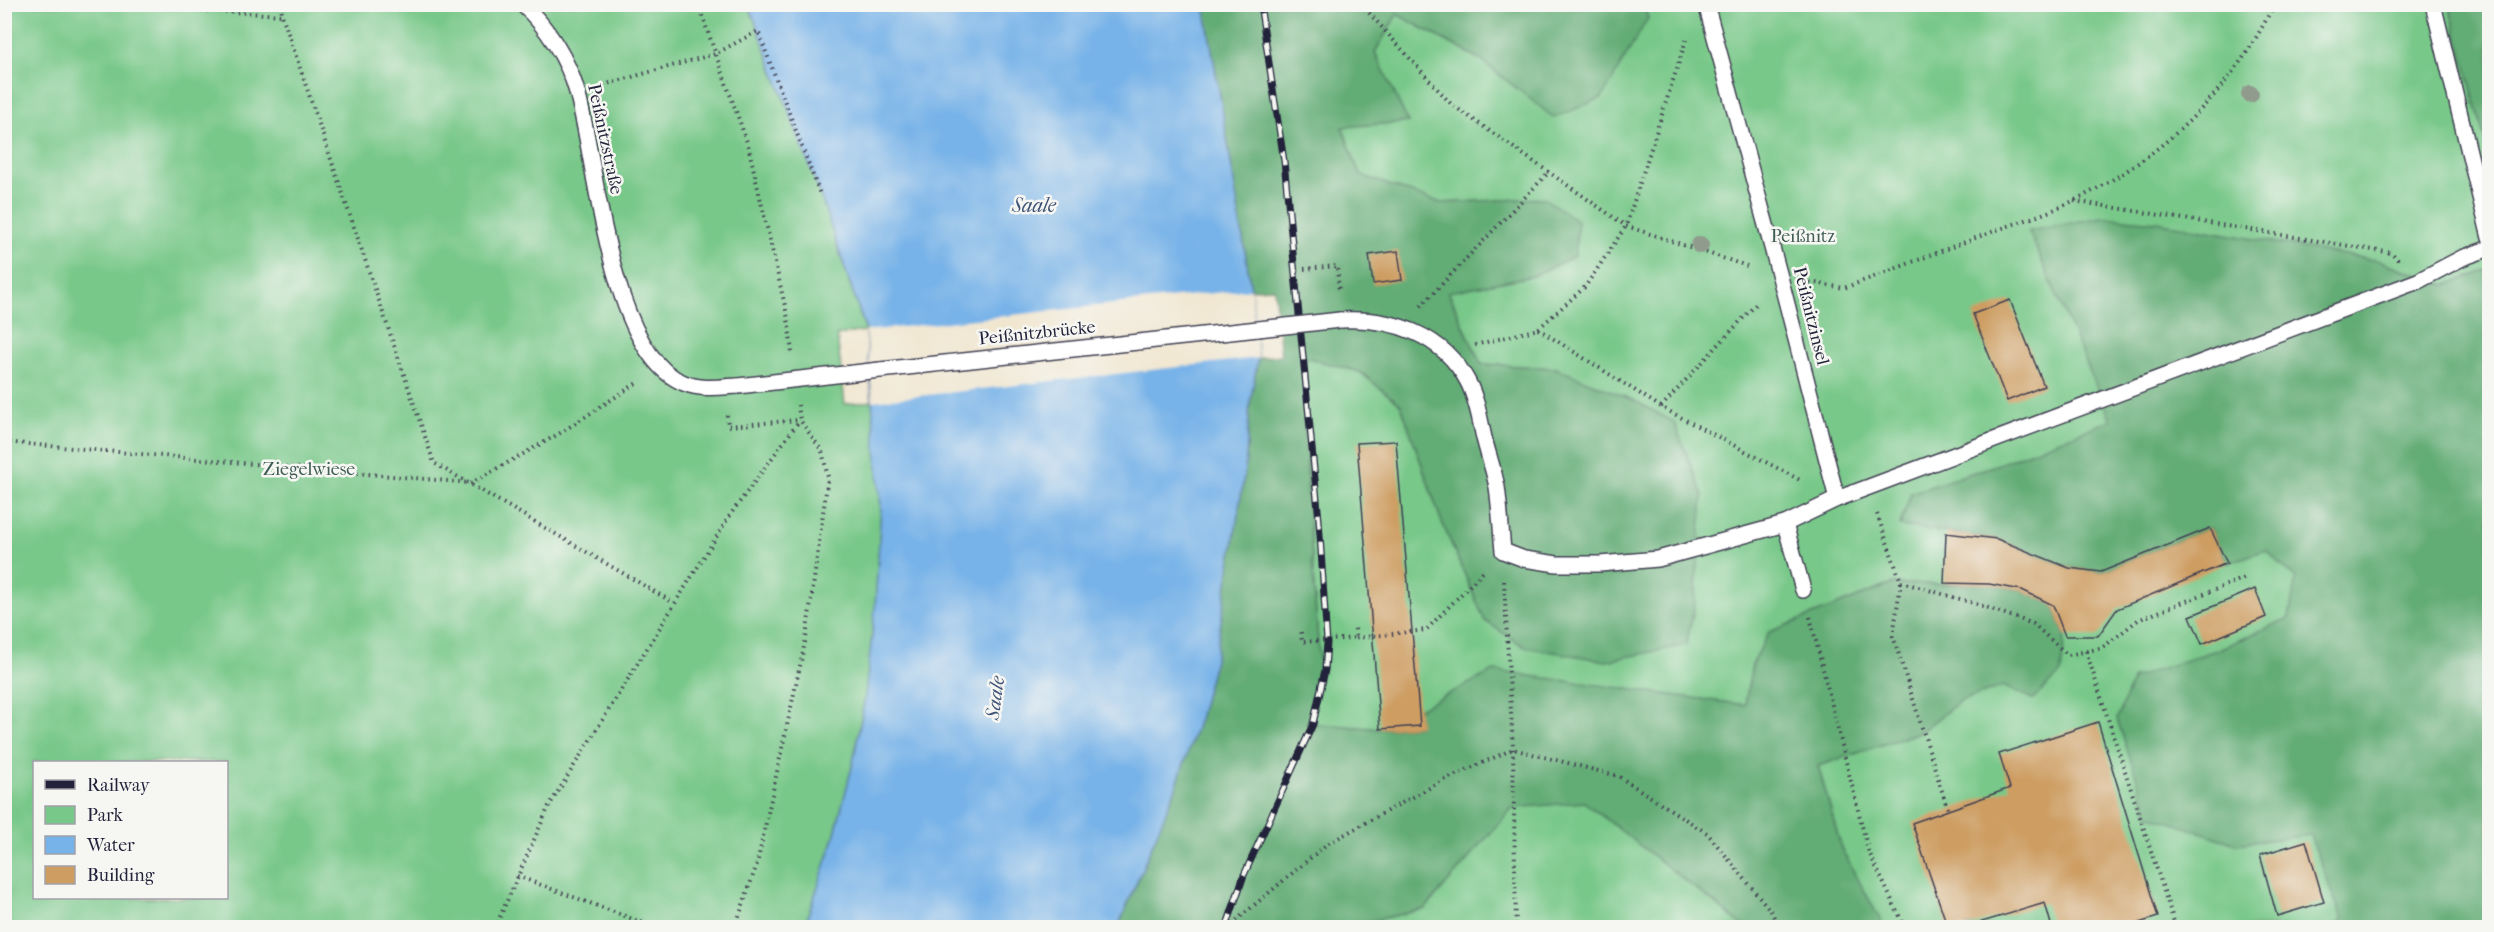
<svg xmlns="http://www.w3.org/2000/svg" width="2494" height="932" font-family="'IM FELL French Canon',serif">
  <style>
    .green { fill: #78c889; stroke: #4d7562; stroke-width: 1.5; fill-rule: evenodd }
    .forest { fill: #62ac75; stroke: #426758; stroke-width: 1.5 }
    .water { fill: #77b2e8; stroke: #4c6a92; stroke-width: 1.5 }
    .pier { fill: #f1e7d1 }
    .building { fill: #cd9d62 }
    .lines { fill: none; stroke-linecap: round; stroke-linejoin: round }
    .lane-casing { stroke: #414052; stroke-width: 18 }
    .path { stroke: #414052; stroke-width: 4; stroke-dasharray: 1.5 4.5; stroke-linecap: butt }
    .lane { stroke: #fff; stroke-width: 15 }
    .rail-casing { stroke: #22223b; stroke-width: 7 }
    .rail { stroke: #f6f6f2; stroke-width: 4.5; stroke-dasharray: 14; stroke-linecap: butt }
    .lane-bridge-casing { stroke: #414052; stroke-width: 18; stroke-linecap: butt }
    .lane-bridge { stroke: #fff; stroke-width: 15 }
    .tree { fill: #909b8d }
    .labels { text-anchor: middle; dominant-baseline: central; stroke-width: 5; stroke-linejoin: round; paint-order: stroke }
    .street-label { font-size: 18px; fill: #22223b; stroke: #f6f6f2 }
    .park-label { font-size: 18px; fill: #405c56; stroke: #f6f6f2 }
    .water-label { font-size: 20px; font-style: italic; fill: #405478; stroke: #f6f6f2 }
  </style>
  <rect width="100%" height="100%" fill="#f6f6f2"/>
  <filter id="ink" filterUnits="userSpaceOnUse"><feTurbulence type="fractalNoise" baseFrequency=".0167" numOctaves="2"/><feDisplacementMap in="SourceGraphic" scale="12" xChannelSelector="R" yChannelSelector="G"/><feConvolveMatrix kernelMatrix="1 2 1 2 8 2 1 2 1" color-interpolation-filters="sRGB"/></filter>
  <filter id="wash" filterUnits="userSpaceOnUse"><feTurbulence type="fractalNoise" baseFrequency=".008" numOctaves="4" result="noise"/><feDisplacementMap in="SourceGraphic" scale="24" xChannelSelector="R" yChannelSelector="G"/><feGaussianBlur stdDeviation="1.35" result="paint"/><feColorMatrix in="noise" values="0 0 0 0 0 0 0 0 0 0 0 0 0 0 0 0 0 1.4 0 .05"/><feComposite in="paint" operator="in"/></filter>
  <g filter="url(#wash)">
    <rect width="100%" height="100%" fill="#f1e7d1"/>
    <!-- green -->
    <g class="green">
      <path d="M 4,5 L 749,5 L 820,194 L 866,331 L 837,335 L 845,404 L 873,401 C 876,436 882,474 881,509 C 879,594 871,680 854,762 C 842,819 823,873 804,927 L 5,927 ZM 34,762 L 226,762 L 226,898 L 34,898 Z"/>
      <polygon points="1643,5 2449,5 2489,154 2489,270 2446,285 2380,261 2029,232 2112,420 1999,464 1911,493 1900,526 1997,539 2069,568 2101,572 2210,528 2228,563 2266,549 2296,579 2290,618 2219,649 2236,844 2310,834 2343,920 2334,927 1884,927 1842,850 1818,766 1920,732 1960,701 2003,686 2033,699 1989,584 1892,584 1769,632 1752,665 1745,705 1609,687 1420,726 1380,729 1308,723 1320,671 1309,515 1305,357 1360,372 1401,405 1441,520 1485,621 1694,610 1697,575 1556,368 1481,364 1448,291 1533,276 1544,198 1441,203 1360,175 1342,126 1408,122 1375,52 1397,14 1481,60 1554,117 1648,18"/>
      <polygon points="1584,801 1745,927 1307,928 1366,922 1425,909 1512,808"/>
    </g>
    <!-- forest -->
    <g class="forest">
      <polygon points="1204,5 1643,5 1648,18 1602,98 1554,118 1481,60 1397,14 1375,52 1408,122 1342,127 1360,175 1441,203 1544,198 1578,221 1575,256 1533,276 1448,292 1481,364 1556,368 1635,401 1674,422 1703,495 1694,610 1686,645 1606,661 1525,647 1485,621 1441,520 1401,405 1360,372 1305,357 1305,421 1309,515 1320,671 1308,723 1380,729 1419,726 1418,709 1494,671 1745,705 1752,665 1769,632 1892,584 1989,584 2022,590 2053,605 2065,636 2061,673 2033,699 2003,686 1960,701 1920,732 1818,766 1842,850 1884,927 1745,927 1584,802 1512,808 1425,909 1366,922 1307,927 1118,928 1175,790 1199,719 1215,659 1245,470 1250,403 1258,358 1281,355 1274,288 1251,289 1222,107"/>
      <polygon points="2449,5 2487,5 2490,15 2489,154"/>
      <polygon points="2102,217 2157,222 2380,261 2446,285 2489,270 2489,927 2334,927 2343,920 2310,835 2236,844 2149,815 2117,719 2133,678 2219,649 2289,618 2296,579 2266,550 2227,563 2210,528 2101,572 2069,568 1997,539 1900,526 1911,493 1999,464 2111,420 2029,231"/>
    </g>
    <!-- water -->
    <polygon class="water" points="749,5 1204,5 1222,107 1251,289 1258,358 1250,403 1245,470 1215,659 1199,719 1175,790 1118,927 804,927 832,845 853,763 865,697 875,608 881,507 866,331 820,194"/>
    <!-- pier -->
    <polygon class="pier" points="1251,289 1258,358 873,401 866,331"/>
    <g id="blocks">
      <!-- building -->
      <g class="building">
        <polygon points="1398,251 1402,280 1373,284 1369,255"/>
        <polygon points="2010,300 2044,386 2007,401 1973,314"/>
        <polygon points="1396,441 1420,726 1380,729 1357,443"/>
        <polygon points="2210,528 2227,563 2117,609 2098,636 2065,636 2053,605 2022,590 1989,584 1944,583 1946,533 1997,539 2069,568 2101,572"/>
        <polygon points="2255,589 2266,617 2202,644 2190,616"/>
        <polygon points="2098,722 2158,917 2123,928 2052,928 2045,903 1962,928 1948,928 1912,823 2010,788 1999,754"/>
        <polygon points="2306,841 2324,902 2277,916 2260,855"/>
      </g>
    </g>
  </g>
  <g filter="url(#ink)">
    <use href="#blocks" fill-opacity="0" stroke="#414052" stroke-width="1.5"/>
    <g class="lines">
      <!-- lane casing -->
      <g class="lane-casing">
        <g id="lane">
          <path d="M 522,4 C 547,26 568,60 577,92 C 597,162 609,354 684,383 C 701,390 720,387 738,386"/>
          <polyline points="1706,4 1780,277 1837,499"/>
          <polyline points="2433,4 2490,238"/>
          <path d="M 1340,320 C 1391,317 1443,334 1468,382 C 1477,399 1480,420 1484,438 C 1488,454 1494,471 1497,487 C 1500,508 1501,530 1503,551 L 1524,559 L 1557,564 L 1600,564 L 1658,559 L 1785,524 L 1837,499 L 2418,281 L 2462,258 L 2490,248"/>
          <polyline points="880,370 1258,329"/>
          <polyline points="1785,524 1803,590"/>
        </g>
      </g>
      <!-- path -->
      <g class="path">
        <polyline points="93,4 282,15"/>
        <polyline points="281,4 282,15 434,463 674,603"/>
        <polyline points="698,4 748,145 788,319 792,353"/>
        <polyline points="1361,4 1451,104 1626,226 1747,266"/>
        <polyline points="603,85 715,54 758,31 820,194"/>
        <polyline points="2074,201 2392,253 2398,260"/>
        <polyline points="1304,269 1337,266 1339,292"/>
        <path d="M 1810,282 L 1844,288 C 1895,269 1946,249 1997,230 C 2022,221 2049,213 2073,201 C 2159,160 2233,91 2274,4"/>
        <polyline points="1421,306 1549,172"/>
        <polyline points="1538,329 1661,407 1802,481"/>
        <polyline points="1475,345 1538,329 1585,287 1626,226 1686,40"/>
        <polyline points="1661,407 1758,302"/>
        <polyline points="727,415 728,426 799,420"/>
        <polyline points="4,442 471,483 557,435 637,383"/>
        <polyline points="1877,514 1901,582 1977,604 2033,624 2068,655 2102,648 2138,620 2247,577"/>
        <polyline points="1504,581 1513,749 1516,928"/>
        <polyline points="1901,582 1893,636 1948,810"/>
        <polyline points="1810,617 1868,850 1905,928"/>
        <polyline points="1301,632 1302,642 1356,638 1355,628"/>
        <polyline points="1356,638 1426,630 1484,571"/>
        <polyline points="2086,651 2176,928"/>
        <polyline points="517,876 657,928"/>
        <polyline points="495,928 549,806 730,515 800,420"/>
        <polyline points="735,928 757,864 806,638 828,477 822,451 800,420 798,405"/>
        <polyline points="1227,928 1327,844 1440,782 1513,749 1618,776 1707,833 1771,911 1779,928"/>
      </g>
      <!-- lane -->
      <use href="#lane" class="lane"/>
      <!-- rail casing -->
      <g class="rail-casing">
        <polyline id="rail" points="1226,928 1244,875 1313,724 1325,670 1327,643 1319,520 1284,161 1260,4"/>
      </g>
      <!-- rail -->
      <use href="#rail" class="rail"/>
      <!-- lane-bridge casing -->
      <g class="lane-bridge-casing">
        <g id="lane-bridge">
          <polyline points="1258,329 1340,320"/>
          <polyline points="738,386 880,370"/>
        </g>
      </g>
      <!-- lane-bridge -->
      <use href="#lane-bridge" class="lane-bridge"/>
    </g>
    <!-- trees -->
    <g class="tree">
      <circle cx="2250" cy="94" r="9"/>
      <circle cx="1700" cy="245" r="9"/>
    </g>
  </g>
  <g class="labels">
    <!-- street labels -->
    <g class="street-label">
      <text transform="translate(605 139) rotate(78)">Peißnitzstraße</text>
      <text transform="translate(1811 316) rotate(76)">Peißnitzinsel</text>
      <text transform="translate(1037 333) rotate(-6)">Peißnitzbrücke</text>
    </g>
    <!-- park labels -->
    <g class="park-label">
      <text x="1803" y="236">Peißnitz</text>
      <text x="309" y="469">Ziegelwiese</text>
    </g>
    <!-- water labels -->
    <g class="water-label">
      <text x="1034" y="205">Saale</text>
      <text transform="translate(995 698) rotate(-83)">Saale</text>
    </g>
  </g>
  <!-- margin -->
  <rect width="2494" height="932" fill="none" stroke="#f6f6f2" stroke-width="24"/>
  <!-- legend -->
  <rect x="33" y="761" width="195" height="138" fill="#f6f6f2" stroke="#a1a1a9" stroke-width="1.5"/>
  <rect x="45" y="780" width="30" height="9" fill="#22223b" stroke="#a1a1a9" stroke-width="1.5"/>
  <text x="87" y="791" font-size="18" fill="#22223b">Railway</text>
  <rect x="45" y="806" width="30" height="18" fill="#78c889" stroke="#a1a1a9" stroke-width="1.5"/>
  <text x="87" y="821" font-size="18" fill="#22223b">Park</text>
  <rect x="45" y="836" width="30" height="18" fill="#77b2e8" stroke="#a1a1a9" stroke-width="1.5"/>
  <text x="87" y="851" font-size="18" fill="#22223b">Water</text>
  <rect x="45" y="866" width="30" height="18" fill="#cd9d62" stroke="#a1a1a9" stroke-width="1.5"/>
  <text x="87" y="881" font-size="18" fill="#22223b">Building</text>
</svg>
